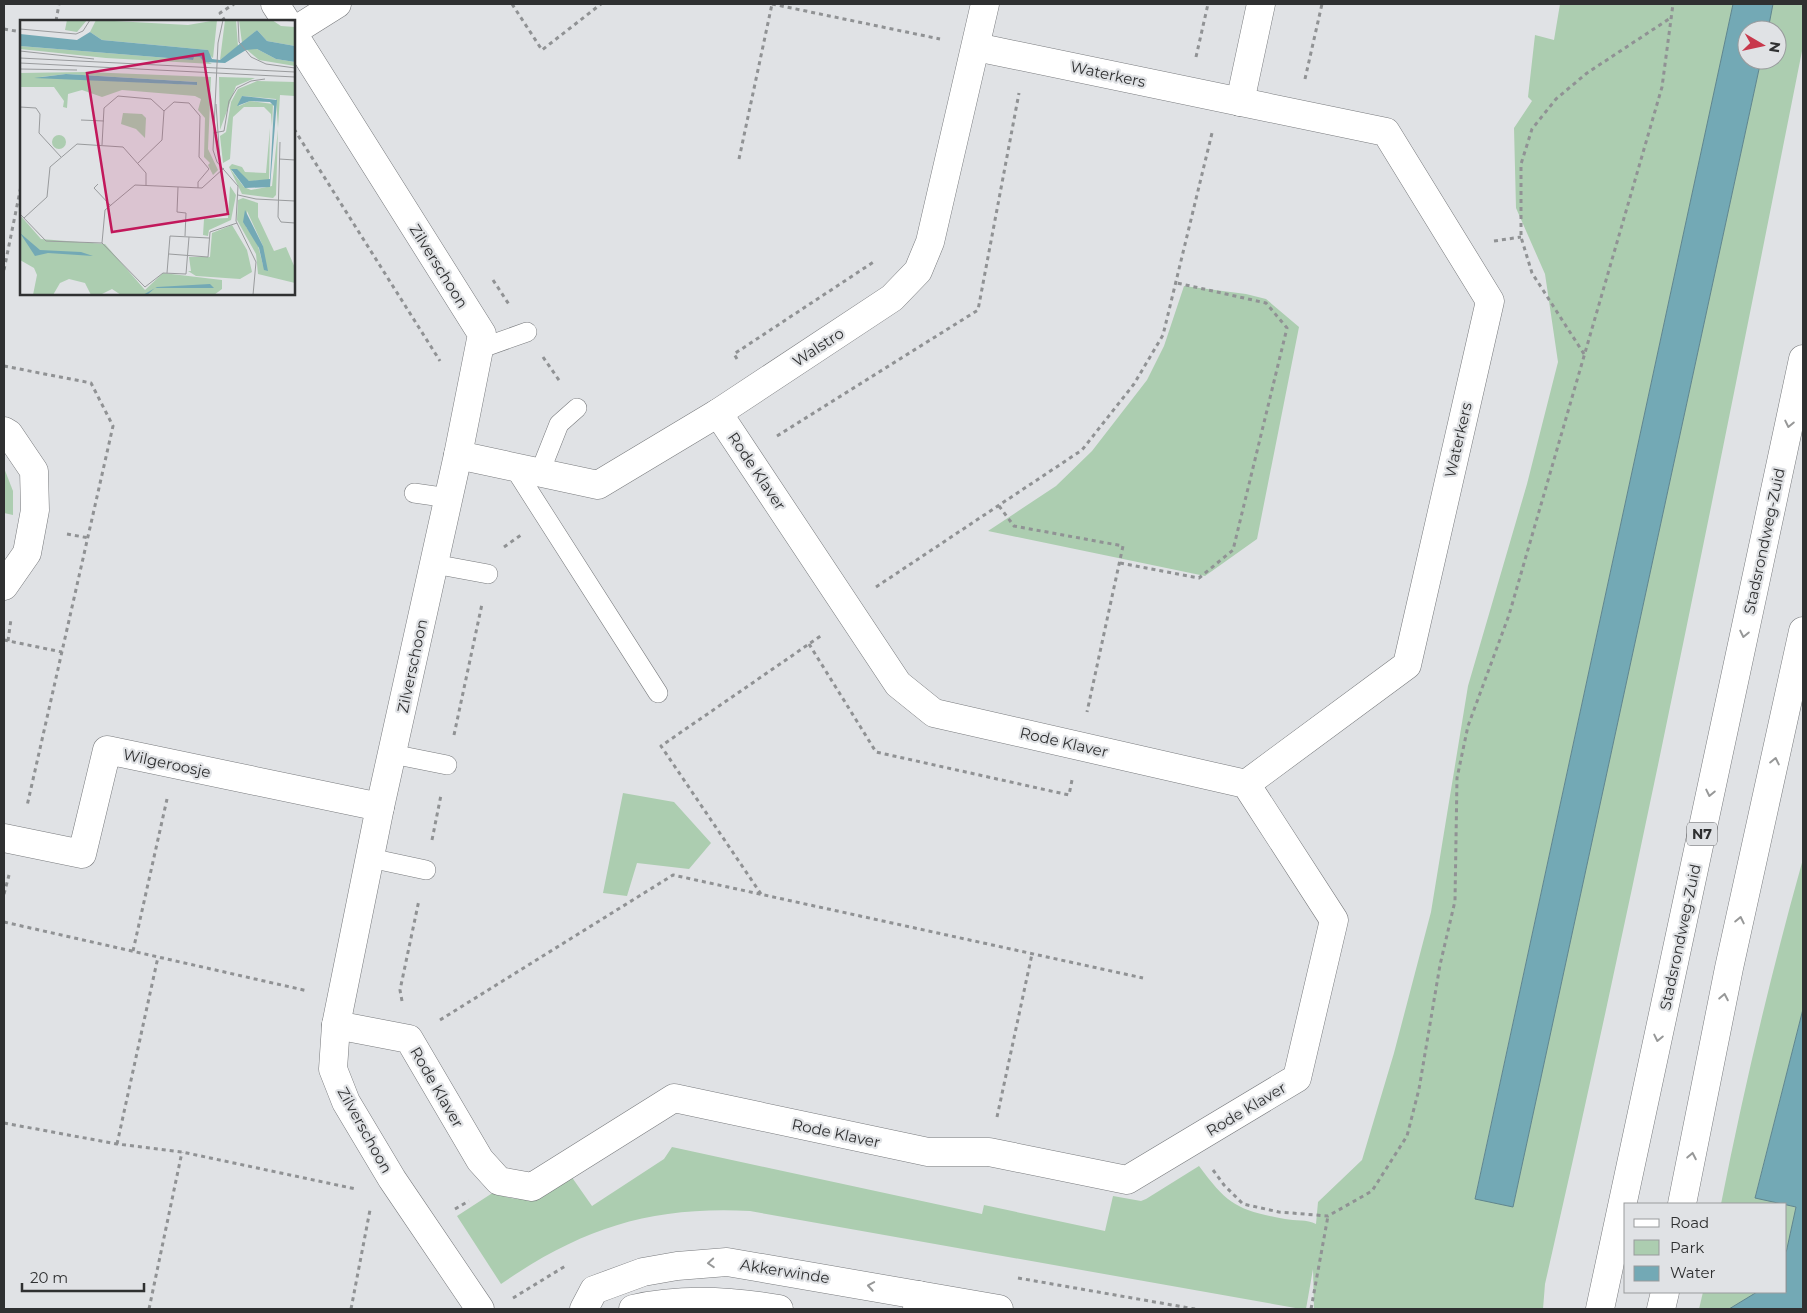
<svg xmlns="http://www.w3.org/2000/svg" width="1807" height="1313" font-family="Montserrat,sans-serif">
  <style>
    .green { fill: #accdb0 }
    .water { fill: #73a9b5; stroke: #5f858d }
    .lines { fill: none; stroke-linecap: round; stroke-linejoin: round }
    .service-casing { stroke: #787a7d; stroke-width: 20 }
    .minor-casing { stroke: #787a7d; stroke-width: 29 }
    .tertiary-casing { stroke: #787a7d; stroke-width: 29 }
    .trunk-casing { stroke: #787a7d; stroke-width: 29 }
    .path { stroke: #909294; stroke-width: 3; stroke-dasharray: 4 4; stroke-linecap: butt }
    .service { stroke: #fff; stroke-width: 19 }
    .minor { stroke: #fff; stroke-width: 28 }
    .tertiary { stroke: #fff; stroke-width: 28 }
    .trunk { stroke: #fff; stroke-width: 28 }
    .oneway { stroke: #979898 }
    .labels { text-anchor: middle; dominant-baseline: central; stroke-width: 4.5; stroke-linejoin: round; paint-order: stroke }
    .shield { fill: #e0e2e5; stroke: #646567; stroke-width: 1 }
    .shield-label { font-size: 14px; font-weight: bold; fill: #2f3031 }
    .street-label { font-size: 15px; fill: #2f3031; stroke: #e0e2e5 }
    .inset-road { fill: none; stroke: #999b9d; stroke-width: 1 }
    .view { fill: #c2185b; fill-opacity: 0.15; stroke: #c2185b; stroke-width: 2.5 }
    .inset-edge { fill: none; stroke: #2f3031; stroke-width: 2.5 }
  </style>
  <rect width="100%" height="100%" fill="#e0e2e5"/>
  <!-- green -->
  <g class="green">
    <path d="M 1560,4 L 1733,4 L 1475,1198 L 1513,1207 L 1761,60 L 1777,60 L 1777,30 L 1768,30 L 1773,4 L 1803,4 L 1803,46 C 1721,460 1639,873 1545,1284 L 1543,1309 L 1314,1309 L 1313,1269 L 1306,1309 L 1301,1309 L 750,1211 C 651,1206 582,1228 501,1284 L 457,1216 L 494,1192 C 526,1209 543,1191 571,1176 L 592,1206 L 664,1159 L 672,1147 L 982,1214 L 984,1205 L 1105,1231 L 1113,1196 L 1141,1201 L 1146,1199 L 1199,1166 C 1228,1205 1237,1210 1285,1219 C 1295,1221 1307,1219 1316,1224 L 1318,1202 L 1362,1160 L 1394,1053 L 1431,912 L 1468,686 L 1527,484 L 1558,362 L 1545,274 L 1516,208 L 1514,128 L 1532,101 L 1528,97 L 1535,35 L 1554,40 Z"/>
    <polygon points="1184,286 1246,294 1266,299 1299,327 1257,539 1205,576 988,531 1056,486 1092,451 1147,380 1164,346"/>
    <polygon points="4,468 13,491 13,515 4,513"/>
    <polygon points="623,793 674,802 711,843 689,869 637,863 627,896 603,893"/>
    <path d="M 1803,859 L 1803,1009 L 1755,1197 L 1784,1204 L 1721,1204 C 1744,1088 1771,973 1803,859 Z"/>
    <polygon points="1786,1205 1796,1207 1786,1253"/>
    <polygon points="1703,1292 1757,1292 1729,1309 1699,1309"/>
  </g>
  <!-- water -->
  <g class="water">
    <polygon points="1733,4 1773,4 1768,30 1747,30 1747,60 1761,60 1513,1207 1475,1199"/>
    <polygon points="1803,1009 1803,1309 1729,1309 1757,1292 1786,1292 1786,1253 1796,1207 1755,1198"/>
  </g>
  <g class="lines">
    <!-- service casing -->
    <g class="service-casing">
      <g id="service">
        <polyline points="479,349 527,332"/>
        <polyline points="513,466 658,693"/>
        <polyline points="540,472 559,424 577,408"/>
        <polyline points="414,493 449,498"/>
        <polyline points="434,564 488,574"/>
        <polyline points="392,754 447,765"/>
        <polyline points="370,858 426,870"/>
      </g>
    </g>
    <!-- minor casing -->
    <g class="minor-casing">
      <g id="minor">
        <polyline points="275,4 286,21"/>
        <polyline points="294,31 337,4"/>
        <polyline points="294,35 482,334 458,455 380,807 336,1025 333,1069 346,1102 392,1179 480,1309"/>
        <polyline points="976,47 1386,132 1490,301 1407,665 1246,784"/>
        <polyline points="1240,102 1261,4"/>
        <polyline points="4,431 9,434 34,471 35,510 27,553 4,586"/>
        <polyline points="458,455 598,485 718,413 892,298 918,271 930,242 985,4"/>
        <polyline points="4,838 82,854 107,750 380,807"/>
        <polyline points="336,1025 409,1039 480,1160 499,1181 532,1187 674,1098 928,1152 989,1152 1127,1180 1297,1078 1334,920 1246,784 934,713 898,684 718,413"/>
      </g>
    </g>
    <!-- tertiary casing -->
    <g class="tertiary-casing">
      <g id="tertiary">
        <polyline points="584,1309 594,1290 643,1272 677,1266 727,1262 999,1309"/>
        <path d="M 633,1309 C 680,1298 732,1301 779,1309"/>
      </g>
    </g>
    <!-- trunk casing -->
    <g class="trunk-casing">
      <g id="trunk">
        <polyline points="1682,1204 1729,968 1803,631"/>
        <polyline points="917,1309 919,1295"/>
        <polyline points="1600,1309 1803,359"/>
        <polyline points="1661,1309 1665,1292"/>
      </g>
    </g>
    <!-- path -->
    <g class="path">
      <polyline points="512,4 542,50 601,4"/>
      <polyline points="772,4 940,39"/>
      <polyline points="56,21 59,4"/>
      <polyline points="225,21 220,13 234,4"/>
      <polyline points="4,29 21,32"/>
      <polyline points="1196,57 1208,4"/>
      <polyline points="1305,79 1322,4"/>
      <polyline points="294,129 440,361"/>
      <polyline points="739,159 772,4"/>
      <polyline points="1494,241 1521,237"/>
      <polyline points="4,270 21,186"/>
      <polyline points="493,280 510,306"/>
      <polyline points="1584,354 1532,273 1521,237 1521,164 1532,129 1556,99 1587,73 1672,17"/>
      <polyline points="543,357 561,383"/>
      <polyline points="737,359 734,354 875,261"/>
      <polyline points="4,366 91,383 113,426 27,806"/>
      <polyline points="777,436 978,310 1019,93"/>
      <polyline points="999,506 1014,526 1123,546 1087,712"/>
      <polyline points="67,534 89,538"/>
      <polyline points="504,547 521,535"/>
      <polyline points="1120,563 1199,578 1233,550 1287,328 1266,303 1177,283"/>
      <polyline points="876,587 1082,450 1134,384 1163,335 1212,133"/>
      <polyline points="4,640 62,652"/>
      <polyline points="8,641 11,619"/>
      <polyline points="809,644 876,752 1069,795 1072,780"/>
      <polyline points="454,735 482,604"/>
      <polyline points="432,840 441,795"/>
      <polyline points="4,894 9,875"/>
      <polyline points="761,894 661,746 822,635"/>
      <polyline points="4,922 308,991"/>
      <polyline points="133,951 167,799"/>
      <polyline points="402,1001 400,990 419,900"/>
      <polyline points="440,1020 673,875 1143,978"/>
      <polyline points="997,1117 1032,954"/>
      <polyline points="4,1123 117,1144 182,1152 356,1189"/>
      <polyline points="117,1144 158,957"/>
      <polyline points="1213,1170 1224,1185 1243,1204 1279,1212 1328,1216 1372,1191 1407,1136 1419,1089 1440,965 1455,901 1457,778 1468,726 1509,615 1662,87 1673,4"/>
      <polyline points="455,1209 469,1201"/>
      <polyline points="1018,1278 1195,1309"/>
      <polyline points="513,1298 567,1265"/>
      <polyline points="149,1309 182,1152"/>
      <polyline points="351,1309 370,1210"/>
      <polyline points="1311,1309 1328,1216"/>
    </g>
    <!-- service -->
    <use href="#service" class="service"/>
    <!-- minor -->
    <use href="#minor" class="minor"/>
    <!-- tertiary -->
    <use href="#tertiary" class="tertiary"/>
    <!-- trunk -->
    <use href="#trunk" class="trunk"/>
  </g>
  <!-- one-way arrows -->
  <defs><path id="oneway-chevron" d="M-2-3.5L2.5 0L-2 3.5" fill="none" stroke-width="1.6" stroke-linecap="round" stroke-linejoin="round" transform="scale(1.25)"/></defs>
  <g class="oneway">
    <use href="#oneway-chevron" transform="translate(1789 424) rotate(102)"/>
    <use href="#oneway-chevron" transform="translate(1744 634) rotate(102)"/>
    <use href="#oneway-chevron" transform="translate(1775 761) rotate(-78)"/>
    <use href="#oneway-chevron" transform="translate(1710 793) rotate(102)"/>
    <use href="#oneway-chevron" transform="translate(1740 920) rotate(-78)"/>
    <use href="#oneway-chevron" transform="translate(1724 997) rotate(-79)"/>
    <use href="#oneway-chevron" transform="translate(1658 1038) rotate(102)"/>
    <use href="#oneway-chevron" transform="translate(1692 1156) rotate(-79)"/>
    <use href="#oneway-chevron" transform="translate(711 1263) rotate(176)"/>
    <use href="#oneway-chevron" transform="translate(871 1286) rotate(-170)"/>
  </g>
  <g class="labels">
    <!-- shield labels -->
    <rect class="shield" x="1687" y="822.5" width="30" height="23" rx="4"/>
    <g class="shield-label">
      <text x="1702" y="834">N7</text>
    </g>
    <!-- street labels -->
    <g class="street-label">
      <text transform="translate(1108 74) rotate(12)">Waterkers</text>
      <text transform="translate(439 266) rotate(58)">Zilverschoon</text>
      <text transform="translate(818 347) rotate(-33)">Walstro</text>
      <text transform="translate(1458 440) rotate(-77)">Waterkers</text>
      <text transform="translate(757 471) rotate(56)">Rode Klaver</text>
      <text transform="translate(1764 541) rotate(-78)">Stadsrondweg-Zuid</text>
      <text transform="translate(412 666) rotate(-78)">Zilverschoon</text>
      <text transform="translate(1064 742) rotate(13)">Rode Klaver</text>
      <text transform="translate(167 763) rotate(12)">Wilgeroosje</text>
      <text transform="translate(1680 937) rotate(-78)">Stadsrondweg-Zuid</text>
      <text transform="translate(437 1087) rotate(60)">Rode Klaver</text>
      <text transform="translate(1246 1109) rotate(-31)">Rode Klaver</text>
      <text transform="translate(365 1130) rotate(61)">Zilverschoon</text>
      <text transform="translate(836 1133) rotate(12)">Rode Klaver</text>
      <text transform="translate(785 1271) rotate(9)">Akkerwinde</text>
    </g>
  </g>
  <!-- overview -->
  <g transform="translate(20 20)">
    <rect width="275" height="275" fill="#e0e2e5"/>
    <path d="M 47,0 L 67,0 L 57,12 L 45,10 ZM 76,0 L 168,5 L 197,0 L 193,38 L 188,34 L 188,30 L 82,20 L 70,12 ZM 205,0 L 216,0 L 218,26 L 200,40 ZM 219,0 L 252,0 L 261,6 L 275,7 L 275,26 L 247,21 L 237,10 L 222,23 ZM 0,26 L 173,40 L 173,37 L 180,37 L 192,44 L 86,38 L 0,29 ZM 226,29 L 237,29 L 256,39 L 275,42 L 275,46 L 239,40 ZM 66,52 L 191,57 L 188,129 L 198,150 L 193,155 L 188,145 L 190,143 L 184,137 L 185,98 L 178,90 L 181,79 L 175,76 L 102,70 L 82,77 L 62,70 L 48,74 L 47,88 L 43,87 L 44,81 L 34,67 L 0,67 L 0,53 ZM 46,54 L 177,62 L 177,65 L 21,57 ZM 199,57 L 235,58 L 216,66 L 200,110 ZM 237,61 L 275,62 L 275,76 L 260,75 L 258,108 L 256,79 L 222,76 L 219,86 L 230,81 L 253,84 L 252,107 L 251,94 L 244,87 L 224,87 L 213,97 L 210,139 L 203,143 L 200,116 L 206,112 L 211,82 L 218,69 ZM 103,93 L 122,94 L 126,98 L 125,118 L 116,109 L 101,104 ZM 250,108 L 249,160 L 229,161 L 211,150 L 224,167 L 231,170 L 252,166 L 258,109 L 256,175 L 253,178 L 222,174 L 209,147 L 212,144 L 222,147 L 225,152 L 246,153 ZM32 122a7 7 0 1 1 14 0a7 7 0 1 1-14 0ZM 210,166 L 216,175 L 211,200 L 189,210 L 188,216 L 183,215 L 184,199 L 208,198 ZM 223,178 L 238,183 L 238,197 L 254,231 L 266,227 L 275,248 L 275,263 L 238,254 L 236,234 L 217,200 L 218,180 ZM 227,191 L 243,226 L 243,245 L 237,222 L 226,207 ZM 0,195 L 21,219 L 85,224 L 125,270 L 143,253 L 202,260 L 202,269 L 194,275 L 101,275 L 92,269 L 80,275 L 71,275 L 65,263 L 49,259 L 40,263 L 33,275 L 13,275 L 17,255 L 14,248 L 0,240 ZM 212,205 L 227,230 L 232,252 L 220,259 L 176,256 L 168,251 L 171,251 L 169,237 L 190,237 L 192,213 Z" fill="#accdb0" fill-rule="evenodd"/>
    <path d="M 237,10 L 247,21 L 275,26 L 275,42 L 256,39 L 237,29 L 226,30 L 205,43 L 184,42 L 180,37 L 174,37 L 173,40 L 0,26 L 0,14 L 57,20 L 70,12 L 82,20 L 188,30 L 192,39 L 200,40 ZM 46,54 L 177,62 L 177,65 L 14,58 ZM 222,76 L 257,80 L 250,167 L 225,168 L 211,149 L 217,149 L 229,161 L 250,159 L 254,86 L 250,82 L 230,81 L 217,86 ZM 225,190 L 243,226 L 248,251 L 244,250 L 239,228 L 223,202 ZM 0,213 L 20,230 L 61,232 L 73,236 L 28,233 L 15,236 ZM 190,264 L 194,268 L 135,268 L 127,275 L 123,275 L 137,267 Z" fill="#73a9b5"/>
    <path class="inset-road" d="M 203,0 L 198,23 L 193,130 L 197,142 L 218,166 L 216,201 L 236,242 L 233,275M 218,0 L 219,22 L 231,37 L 246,44 L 275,48M 259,0 L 275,1M 0,9 L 56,14 L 63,11 L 70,0M 0,31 L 74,39M 0,38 L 275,52M 0,43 L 275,57M 0,49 L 57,50M 196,84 L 200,141M 0,87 L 16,88 L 20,94 L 19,113 L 41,137M 61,100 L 84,101M 193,113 L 204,111 L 209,81 L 217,68 L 231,61 L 245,59M 260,122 L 258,197 L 261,202 L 275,203M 82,125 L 84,88 L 98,76 L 131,79 L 144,91M 259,139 L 275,140M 118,143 L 142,120 L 144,91 L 154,82 L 169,83 L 180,96 L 179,137 L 189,149 L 178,162 L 178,168M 78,164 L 74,168 L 91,186M 158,167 L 157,192 L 166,193 L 165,216M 218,175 L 236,179 L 275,181M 0,194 L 26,221 L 82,223 L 85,190 L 115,165 L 182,168 L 204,148M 4,198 L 27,177 L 30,147 L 57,124 L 103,127 L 126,153 L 126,165M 82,223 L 125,267 L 143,253 L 166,254 L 169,217M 149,234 L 188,237 L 190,212 L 217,203M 147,253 L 150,216 L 189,218"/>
    <path class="view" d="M 183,34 L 208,194 L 92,212 L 67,53 Z"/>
    <rect width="275" height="275" class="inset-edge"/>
  </g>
  <!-- border -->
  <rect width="1807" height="1313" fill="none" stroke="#2f3031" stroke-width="10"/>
  <!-- legend -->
  <rect x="1624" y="1203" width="162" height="90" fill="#e0e2e5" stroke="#999b9d"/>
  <rect x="1634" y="1219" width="25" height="8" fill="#ffffff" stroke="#999b9d"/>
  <text x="1670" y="1228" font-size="15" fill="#2f3031">Road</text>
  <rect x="1634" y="1240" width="25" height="15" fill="#accdb0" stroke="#999b9d"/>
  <text x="1670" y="1253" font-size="15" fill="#2f3031">Park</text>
  <rect x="1634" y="1266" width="25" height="15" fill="#73a9b5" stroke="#999b9d"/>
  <text x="1670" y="1278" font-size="15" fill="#2f3031">Water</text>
  <!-- north arrow -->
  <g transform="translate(1762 45) rotate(99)"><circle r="24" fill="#e0e2e5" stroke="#999b9d"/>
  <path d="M0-4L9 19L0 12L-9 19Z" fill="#c8384c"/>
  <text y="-8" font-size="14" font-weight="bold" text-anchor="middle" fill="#2f3031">N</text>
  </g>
  <!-- scale -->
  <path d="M22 1283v8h122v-8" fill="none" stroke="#2f3031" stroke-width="2.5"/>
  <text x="30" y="1283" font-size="15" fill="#2f3031" stroke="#e0e2e5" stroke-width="4" paint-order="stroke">20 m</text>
</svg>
